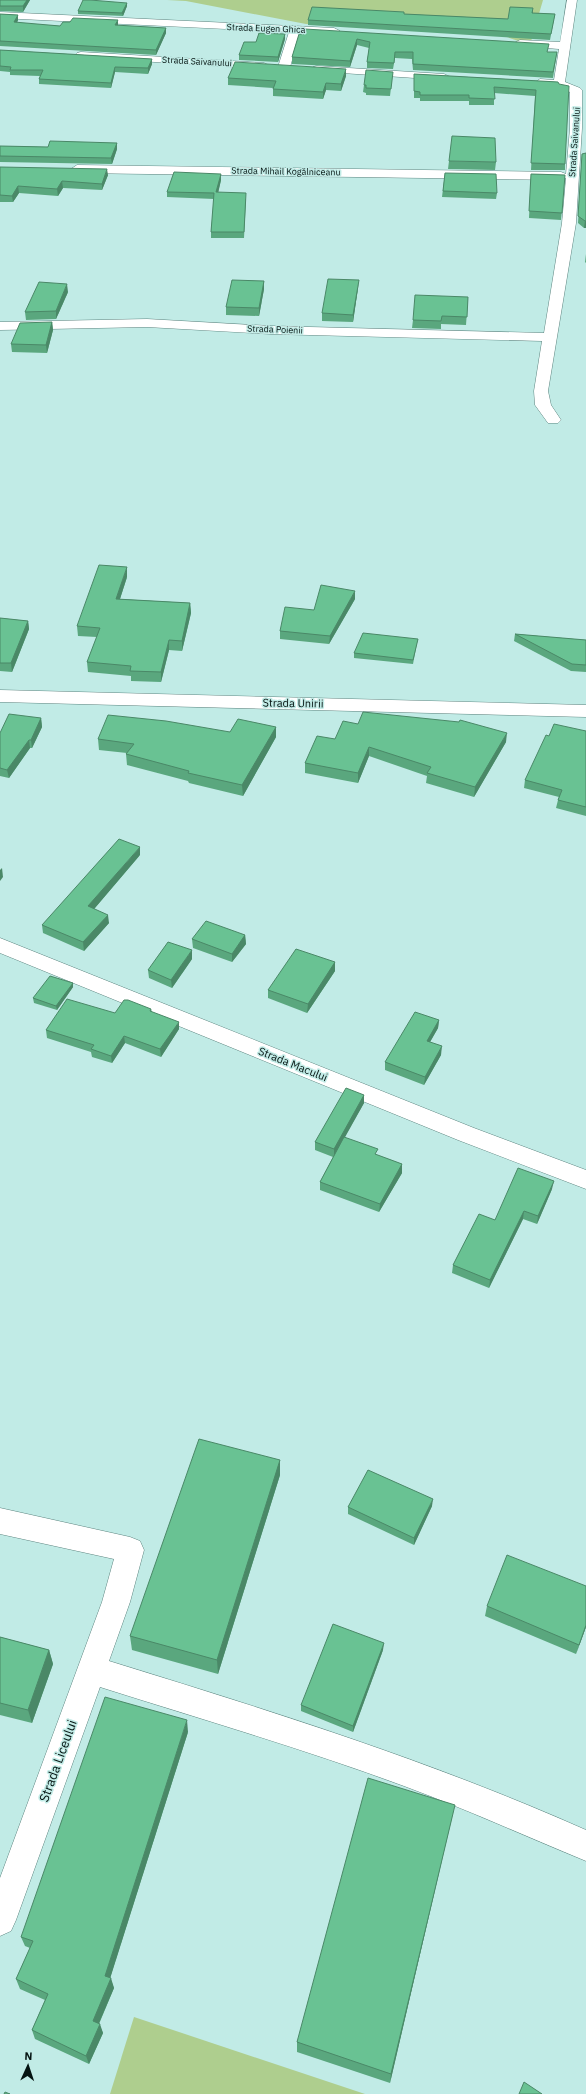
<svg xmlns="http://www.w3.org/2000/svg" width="586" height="2094" font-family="'IBM Plex Sans',sans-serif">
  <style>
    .green { fill: #aece8e }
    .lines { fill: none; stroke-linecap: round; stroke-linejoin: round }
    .minor-casing { stroke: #5e8580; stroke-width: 1 }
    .minor { fill: #fff; fill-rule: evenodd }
    .wall { fill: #5aa77e }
    .shaded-wall { fill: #4a8867 }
    .building { fill: #69c293; stroke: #4a8867 }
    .labels { text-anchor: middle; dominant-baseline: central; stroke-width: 3; stroke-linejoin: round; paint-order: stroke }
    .far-street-label { font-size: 9px; fill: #051412; stroke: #c1ebe6 }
    .street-label { font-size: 11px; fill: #051412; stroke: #c1ebe6 }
    .near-street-label { font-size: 13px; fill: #051412; stroke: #c1ebe6 }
  </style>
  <rect width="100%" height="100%" fill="#c1ebe6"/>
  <!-- green -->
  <g class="green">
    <polygon points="167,0 543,0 530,45 501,35 306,24 186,1"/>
    <polygon points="134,2017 365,2094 110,2094"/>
  </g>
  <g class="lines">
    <!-- minor casing -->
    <g class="minor-casing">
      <g id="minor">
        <polygon points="567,0 577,0 565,82 580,88 582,90 582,128 576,223 548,391 551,405 561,420 558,423 548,423 535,405 534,391 542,341 271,334 147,327 0,330 0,322 147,319 271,326 544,333 562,223 566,178 561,180 77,173 71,169 77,165 561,172 566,174 570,128 570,92 558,87 540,87 534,83 540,79 554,80 559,49 520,46 514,43 520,40 560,42"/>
        <polygon points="0,12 334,28 340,31 334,34 300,33 290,67 284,70 278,67 289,32 0,18"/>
        <polygon points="81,52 264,63 270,66 264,69 77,57 75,55 77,53"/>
        <polygon points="317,66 444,74 450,77 444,80 313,71 311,69 313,67"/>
        <polygon points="0,690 586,705 586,717 0,702"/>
        <polygon points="0,938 474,1128 586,1170 586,1189 458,1140 0,953"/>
        <path d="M 0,1508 L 130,1537 L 140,1541 L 144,1550 L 130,1602 L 109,1661 C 271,1711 431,1761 586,1830 L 586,1861 C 525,1836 466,1809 404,1786 C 304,1749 201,1719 100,1687 L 16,1920 L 11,1931 L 0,1936 L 0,1878 L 102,1602 L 114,1559 L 0,1534 Z"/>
      </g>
    </g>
    <!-- minor -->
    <use href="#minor" class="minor"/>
  </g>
  <!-- wall -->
  <g class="wall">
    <polygon points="0,0 30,0 23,12 0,11"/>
    <polygon points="127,3 127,6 123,16 78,14 78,11"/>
    <polygon points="533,8 533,13 555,14 550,40 308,25 308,20 404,14 508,19"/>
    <polygon points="0,14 18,15 18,20 17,23 60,26 118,26 166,28 166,33 156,55 0,46"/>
    <polygon points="299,34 548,52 557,52 553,78 413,70 412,59 395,58 393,69 367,68 367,62 369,48 357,45 350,67 292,64 292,57"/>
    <polygon points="285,39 278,62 239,60 239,55 256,42"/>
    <polygon points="0,50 152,59 152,64 148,74 115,72 111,88 39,84 39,79 40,76 10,75 10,72 0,71"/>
    <polygon points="414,74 558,82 565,164 565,170 531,170 535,96 494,93 494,105 469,105 469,101 420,101 420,98 414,98"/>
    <polygon points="346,76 341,91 326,90 323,99 273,96 273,88 228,85 228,78"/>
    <polygon points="392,79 390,96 366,95 366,93 363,92 364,85"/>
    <polygon points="117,143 117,149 112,164 0,162 0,146 48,147"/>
    <polygon points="586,153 586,228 584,228 578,223 582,154"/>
    <polygon points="449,161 496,162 495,170 448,169"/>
    <polygon points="0,167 108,175 102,190 63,188 58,196 19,193 13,202 0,202"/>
    <polygon points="445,173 497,193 496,199 442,197"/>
    <polygon points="221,174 221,180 218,192 246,199 244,238 211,238 211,232 214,199 167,197 167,192"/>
    <polygon points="531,174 565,175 561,220 529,218"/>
    <polygon points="586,254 586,263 585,262"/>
    <polygon points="264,281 264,289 259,316 226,315 226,307"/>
    <polygon points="358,288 353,322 322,321 322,313"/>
    <polygon points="68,292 56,319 26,320 25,312"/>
    <polygon points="468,297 466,325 441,324 441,329 412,328 413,320"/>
    <polygon points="52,322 53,330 47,353 12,352 11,344"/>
    <polygon points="127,577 120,599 190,603 191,613 182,651 169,650 161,682 131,681 131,676 88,672 87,662 97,637 78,636 77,626"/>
    <polygon points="355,599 329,644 280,639 280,631 314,610"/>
    <polygon points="0,618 28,621 29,629 12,672 0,671"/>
    <polygon points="515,634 586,640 586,672 571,671 514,641"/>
    <polygon points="418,639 417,643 413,664 354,658 354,653"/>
    <polygon points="41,718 42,727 32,748 30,748 9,778 0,776 0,733"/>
    <polygon points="358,724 506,742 474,797 426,783 427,776 369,756 358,783 305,773 305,763 335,739"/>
    <polygon points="276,727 276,737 243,796 189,783 188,781 127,765 126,754 127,753 99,750 98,739 230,732"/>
    <polygon points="586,731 586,816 556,808 558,800 559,797 524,788 525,780 549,736"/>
    <polygon points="140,855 94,909 109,923 84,951 43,933 42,925"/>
    <polygon points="245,935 246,944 232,962 193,948 192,939"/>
    <polygon points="192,959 172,988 149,978 148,970"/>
    <polygon points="335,962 335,971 307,1013 268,998 268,990"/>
    <polygon points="73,983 73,987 57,1010 34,1003 33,998"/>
    <polygon points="151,1009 152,1012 179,1029 161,1057 125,1043 112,1063 92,1057 91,1052 47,1038 46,1030 115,1013"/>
    <polygon points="439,1020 438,1028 430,1042 441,1055 424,1085 385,1070 385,1062"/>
    <polygon points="364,1095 364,1103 344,1138 377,1155 402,1164 402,1173 379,1212 320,1190 320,1182 333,1157 315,1150 315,1142"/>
    <polygon points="552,1189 537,1224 523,1219 489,1288 452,1273 453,1265 495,1220"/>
    <polygon points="280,1460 280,1475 218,1674 132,1650 130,1636"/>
    <polygon points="432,1506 414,1545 348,1514 348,1507"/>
    <polygon points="487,1606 586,1627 576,1654 485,1616"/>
    <polygon points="0,1637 49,1650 53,1664 32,1723 0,1715"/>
    <polygon points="383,1650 353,1732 301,1711 301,1705"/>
    <polygon points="188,1732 110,1978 114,1988 99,2024 103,2033 89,2064 35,2039 32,2030 45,2000 20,1989 16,1979 30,1948 25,1946 21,1937"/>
    <polygon points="452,1817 390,2083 297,2052 297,2042"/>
  </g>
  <!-- shaded-wall -->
  <g class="shaded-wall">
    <polygon points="27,0 30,0 23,12 23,6"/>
    <polygon points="127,3 127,6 123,16 122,13"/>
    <polygon points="18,15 18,20 14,28 14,22"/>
    <polygon points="118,20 118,25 116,31 115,25"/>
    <polygon points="166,28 166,33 156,55 156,50"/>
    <polygon points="285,34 285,39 278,62 278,57"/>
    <polygon points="357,39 357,45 350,67 350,61"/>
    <polygon points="152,59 152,64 148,74 148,68"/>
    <polygon points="115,67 115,72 111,88 111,83"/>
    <polygon points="346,69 346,76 341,91 341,84"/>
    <polygon points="326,83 326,90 323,99 323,92"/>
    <polygon points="117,143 117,149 112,164 111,158"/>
    <polygon points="107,169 108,175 102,190 102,184"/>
    <polygon points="221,174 221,180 217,198 216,192"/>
    <polygon points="62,181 63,188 58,196 57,189"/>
    <polygon points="18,186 19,193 13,202 12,196"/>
    <polygon points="585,221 586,221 586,228 584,228"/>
    <polygon points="359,280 358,288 353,322 353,315"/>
    <polygon points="264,281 264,289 259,316 259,308"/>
    <polygon points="67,284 68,292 56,319 56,311"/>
    <polygon points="52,322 53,330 47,353 46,345"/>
    <polygon points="127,567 127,577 117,608 116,599"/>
    <polygon points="355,591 355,599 329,644 330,636"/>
    <polygon points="190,603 191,613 182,651 182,641"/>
    <polygon points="28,621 29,629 12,672 11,663"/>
    <polygon points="169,640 169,650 161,682 161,672"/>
    <polygon points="41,718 42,727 32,748 31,740"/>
    <polygon points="276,727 276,737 243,796 242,785"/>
    <polygon points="507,733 506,742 474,797 475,787"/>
    <polygon points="29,740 30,748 9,778 7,770"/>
    <polygon points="369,747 369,756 358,783 358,773"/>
    <polygon points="140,847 140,855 89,915 88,906"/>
    <polygon points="2,868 3,877 0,881 0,870"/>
    <polygon points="108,915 109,923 84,951 83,942"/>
    <polygon points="245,935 246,944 232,962 232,954"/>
    <polygon points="192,950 192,959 172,988 171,980"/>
    <polygon points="335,962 335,971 307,1013 308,1004"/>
    <polygon points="73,983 73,987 57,1010 56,1006"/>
    <polygon points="439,1020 438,1028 426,1049 427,1041"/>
    <polygon points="179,1022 179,1029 161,1057 160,1049"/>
    <polygon points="124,1036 125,1043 112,1063 111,1056"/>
    <polygon points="442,1046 441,1055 424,1085 425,1077"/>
    <polygon points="364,1095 364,1103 334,1157 334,1149"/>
    <polygon points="402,1164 402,1173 379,1212 380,1204"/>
    <polygon points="554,1181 552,1189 537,1224 538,1216"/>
    <polygon points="524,1211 523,1219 489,1288 490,1280"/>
    <polygon points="280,1460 280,1475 218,1674 217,1660"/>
    <polygon points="433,1499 432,1506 414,1545 414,1538"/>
    <polygon points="586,1625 586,1627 576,1654 579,1645"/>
    <polygon points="384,1643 383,1650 353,1732 353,1726"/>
    <polygon points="49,1650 53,1664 32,1723 28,1710"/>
    <polygon points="187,1720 188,1732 108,1985 105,1976"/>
    <polygon points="455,1805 452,1817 390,2083 391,2074"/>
    <polygon points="111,1978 114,1988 96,2030 93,2021"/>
    <polygon points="100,2024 103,2033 89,2064 86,2056"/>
  </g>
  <!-- building -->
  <g class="building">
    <polygon points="0,0 27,0 23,6 0,6"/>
    <polygon points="83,0 90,0 127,3 122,13 78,11"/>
    <polygon points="312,7 404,12 404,14 508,19 510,7 533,8 532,13 555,14 551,34 308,20"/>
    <polygon points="0,14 18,15 14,22 60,26 63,22 70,22 73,18 118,20 115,25 166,28 156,50 0,41"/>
    <polygon points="305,29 549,44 547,52 557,52 553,72 413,64 413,52 395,52 394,63 367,62 370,42 357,39 350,61 292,57 299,34 304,34"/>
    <polygon points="259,33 285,34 278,57 239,55 244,42 256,42"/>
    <polygon points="0,50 152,59 148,68 115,67 111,83 39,79 43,70 10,70 11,67 0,66"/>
    <polygon points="235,62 346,69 341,84 326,83 323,92 273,89 276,81 228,78"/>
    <polygon points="366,70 393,72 391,89 366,88 366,85 364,85"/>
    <polygon points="414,74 558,82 559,84 569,86 565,164 531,163 536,90 494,87 495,99 469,98 469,95 420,95 420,92 414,91"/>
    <polygon points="452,136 495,138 496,162 449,161"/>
    <polygon points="50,141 117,143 111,158 0,156 0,146 48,147"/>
    <polygon points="586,153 586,221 585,221 578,216 582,154"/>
    <polygon points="0,167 107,169 102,184 62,181 57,189 18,186 12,196 0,195"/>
    <polygon points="174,172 221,174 216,192 246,193 244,232 211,232 214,193 167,192"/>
    <polygon points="445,173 496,174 497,193 443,191"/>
    <polygon points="531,174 565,175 562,213 529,211"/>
    <polygon points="328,279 359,280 353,315 322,313"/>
    <polygon points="232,280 264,281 259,308 226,307"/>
    <polygon points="39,282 67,284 56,311 25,312"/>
    <polygon points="415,295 468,297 467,317 442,316 441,321 413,320"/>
    <polygon points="52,322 46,345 11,344 20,323"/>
    <polygon points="99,565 127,567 116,599 190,603 182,641 169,640 161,672 130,671 131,666 87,662 100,628 77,626"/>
    <polygon points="321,585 355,591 330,636 280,631 285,607 314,610"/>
    <polygon points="0,618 28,621 11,663 0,663"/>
    <polygon points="363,633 418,639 413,660 354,653"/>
    <polygon points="515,634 586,640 586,665 572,664"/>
    <polygon points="363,712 459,722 460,720 507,733 475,787 427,773 431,767 369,747 358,773 305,763 317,736 335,739 343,721 358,724"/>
    <polygon points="9,714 41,718 31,740 29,740 7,770 0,768 0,733"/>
    <polygon points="108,715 166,721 230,732 238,719 276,727 242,785 188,773 189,771 126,754 134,744 98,739"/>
    <polygon points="554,724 586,731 586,807 558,800 562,790 525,780 546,735 549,736"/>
    <polygon points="119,839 140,847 88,906 108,915 83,942 42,925"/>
    <polygon points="206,921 245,935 232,954 192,939"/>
    <polygon points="168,942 192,950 171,980 148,970"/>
    <polygon points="296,949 335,962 308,1004 268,990"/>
    <polygon points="50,976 73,983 56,1006 33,998"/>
    <polygon points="67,999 115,1013 124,1000 128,1000 151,1009 150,1011 179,1022 160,1049 124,1036 111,1056 91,1049 94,1045 46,1030"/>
    <polygon points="415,1012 439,1020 427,1041 442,1046 425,1077 385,1062"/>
    <polygon points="346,1088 364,1095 334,1149 315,1142"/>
    <polygon points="344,1137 378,1149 375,1154 402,1164 380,1204 320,1182"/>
    <polygon points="518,1168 554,1181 538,1216 524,1211 490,1280 453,1265 479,1214 495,1220"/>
    <polygon points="199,1439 280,1460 217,1660 130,1636"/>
    <polygon points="368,1470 433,1499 414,1538 348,1507"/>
    <polygon points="507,1555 586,1586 586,1625 579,1645 487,1606"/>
    <polygon points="333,1624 384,1643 353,1726 301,1705"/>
    <polygon points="0,1637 49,1650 28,1710 0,1703"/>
    <polygon points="105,1697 187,1720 105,1976 111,1978 93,2021 100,2024 86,2056 32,2030 48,1994 16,1979 33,1941 21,1937"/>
    <polygon points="368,1778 455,1805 391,2074 297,2042"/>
    <polygon points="524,2082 542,2094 519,2094"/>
    <polygon points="5,2092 10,2094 4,2094"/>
  </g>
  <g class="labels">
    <!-- far-street labels -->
    <g class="far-street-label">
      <text transform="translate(266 28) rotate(2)">Strada Eugen Ghica</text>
      <text transform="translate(197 61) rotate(3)">Strada Saivanului</text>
      <text transform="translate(574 142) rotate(-86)">Strada Saivanului</text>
      <text transform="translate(286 171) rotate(1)">Strada Mihail Kogălniceanu</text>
      <text transform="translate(275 329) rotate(2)">Strada Poienii</text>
    </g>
    <!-- street labels -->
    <g class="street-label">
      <text transform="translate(293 703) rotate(1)">Strada Unirii</text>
      <text transform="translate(293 1064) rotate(22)">Strada Macului</text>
    </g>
    <!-- near-street labels -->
    <g class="near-street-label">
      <text transform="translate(58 1761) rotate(-70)">Strada Liceului</text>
    </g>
  </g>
  <!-- north arrow -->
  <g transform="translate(28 2066) rotate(3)" stroke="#c1ebe6" stroke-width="3" paint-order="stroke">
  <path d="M0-3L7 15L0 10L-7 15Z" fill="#051412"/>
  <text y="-6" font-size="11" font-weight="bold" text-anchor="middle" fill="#051412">N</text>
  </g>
</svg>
